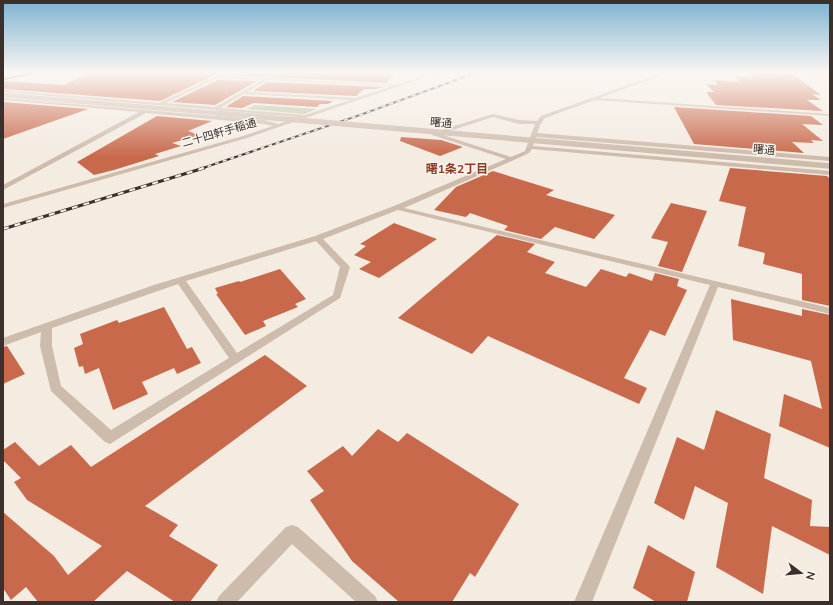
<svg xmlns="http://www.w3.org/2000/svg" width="833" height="605" font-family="'Nunito Sans','Noto Sans JP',sans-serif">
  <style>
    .green { fill: #b8c4a0 }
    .building { fill: #c8694b }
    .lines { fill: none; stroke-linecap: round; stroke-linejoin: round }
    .minor { fill: #cdbbac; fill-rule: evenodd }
    .highway { fill: #5c4a42; fill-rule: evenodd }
    .rail-far1-casing { stroke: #3b302b; stroke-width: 2 }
    .rail-casing { stroke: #3b302b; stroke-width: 3 }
    .rail-far1 { stroke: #fbf5ee; stroke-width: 1.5; stroke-dasharray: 4; stroke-linecap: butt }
    .rail { stroke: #fbf5ee; stroke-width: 2; stroke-dasharray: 6; stroke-linecap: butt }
    .minor-bridge-far1 { stroke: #cdbbac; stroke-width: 4.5 }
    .minor-bridge { stroke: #cdbbac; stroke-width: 5.5 }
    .labels { text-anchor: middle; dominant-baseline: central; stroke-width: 3; stroke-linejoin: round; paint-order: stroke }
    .far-street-label { font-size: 11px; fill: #3b302b; stroke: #fbf5ee }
    .far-neighbourhood-label { font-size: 12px; font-weight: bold; fill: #8c3b22; stroke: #fbf5ee }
  </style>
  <rect width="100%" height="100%" fill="#f4ebe1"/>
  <!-- green -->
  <polygon class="green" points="255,105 317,109 304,114 247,109"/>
  <!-- building -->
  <g class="building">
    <polygon points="93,72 221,72 160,101 3,89 3,81 6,81 64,85"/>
    <polygon points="231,72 396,72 386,83 228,75"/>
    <polygon points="747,72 792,74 821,95 812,94 821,100 807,100 823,111 716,105 706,92 714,92 706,84 718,85 714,80 739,82 735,76 752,78"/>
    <polygon points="218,80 257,81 215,105 172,102"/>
    <polygon points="267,82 383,87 376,89 364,89 356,96 253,91"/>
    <polygon points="243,96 333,101 328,104 320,104 317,107 253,103 242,108 226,107"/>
    <polygon points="3,102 88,109 3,139"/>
    <polygon points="674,107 811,116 823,125 802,124 823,141 811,140 814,143 792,142 804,153 694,144"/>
    <polygon points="157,116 212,121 188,131 199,135 172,143 181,146 155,154 159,156 114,170 94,175 77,162"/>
    <polygon points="401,137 441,140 463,147 440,156 400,141"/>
    <polygon points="730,168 827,176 830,179 830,306 802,300 802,274 763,264 765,253 738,246 746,207 719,201"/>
    <polygon points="493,171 554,190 546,195 615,215 594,239 555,227 541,239 504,230 508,226 470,213 466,217 434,210 456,187"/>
    <polygon points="671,203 707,211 682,272 658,266 668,242 651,238"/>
    <polygon points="394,223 437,239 379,278 359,269 371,262 354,255 366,246 360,244"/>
    <polygon points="497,235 535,244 527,252 555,262 545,273 586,287 601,269 626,277 629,273 652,281 655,273 679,279 677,286 687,290 665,336 650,330 624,378 647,388 639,404 488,336 472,354 398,318"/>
    <polygon points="280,269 306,299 295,304 298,307 263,321 266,326 245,335 216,294 218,294 215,288 239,281 240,282"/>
    <polygon points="731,299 802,316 802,309 830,315 830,448 779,426 784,394 822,409 811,361 733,340"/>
    <polygon points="164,307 187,349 192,347 201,363 177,374 174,368 142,382 148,394 113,410 99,368 85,374 83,366 79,367 74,348 83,344 80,334 117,320 119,323"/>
    <polygon points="7,346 25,374 3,384 3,347"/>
    <polygon points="265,355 307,386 145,506 178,525 169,536 218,565 190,602 175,602 127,571 93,602 38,602 26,587 11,600 3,588 3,512 54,556 68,575 102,546 27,500 14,482 21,478 3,460 3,450 15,442 39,466 71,445 91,467"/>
    <polygon points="716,410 771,434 764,478 812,500 810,526 830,527 830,555 772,526 763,594 716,567 728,503 695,486 684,520 654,503 677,437 704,450"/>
    <polygon points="378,429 398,442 407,433 519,504 475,577 470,573 452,602 399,602 352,561 310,500 324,491 307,471 343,446 352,456"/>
    <polygon points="648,545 695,572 687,602 656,602 633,588"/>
  </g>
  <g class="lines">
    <!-- minor -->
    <g class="minor">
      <path d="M 225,72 L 230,72 L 223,76 L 397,85 L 435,72 L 441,72 L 247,138 L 3,208 L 3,204 L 243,136 L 273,126 L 264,124 L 146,113 L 3,190 L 3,185 L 139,112 L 3,100 L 3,98 L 264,120 L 278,124 L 299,117 L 3,92 L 3,90 L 159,103 ZM 218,78 L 262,80 L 215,107 L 166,103 ZM 267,80 L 393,86 L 356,98 L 248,92 ZM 243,94 L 350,100 L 305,115 L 221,108 Z"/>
      <path d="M 664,72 L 670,72 L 600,98 L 830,114 L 830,116 L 595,100 L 545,118 L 540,125 L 537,133 L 830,157 L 830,161 L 536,137 L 533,146 L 830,171 L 830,175 L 532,149 L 529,153 L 514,160 L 404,208 L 830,308 L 830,314 L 718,287 L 592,602 L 574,602 L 710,285 L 398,210 L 323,239 L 350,267 L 340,298 L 110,444 L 105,442 L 51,391 L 40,346 L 41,332 L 3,346 L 3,338 L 154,285 L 315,236 L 394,206 L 506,159 L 432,135 L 432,133 L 493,114 L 519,120 L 537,121 L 541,116 ZM 493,117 L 519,124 L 535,124 L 525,151 L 511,157 L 440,134 ZM 316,241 L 340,267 L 333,295 L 237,353 L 186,281 ZM 178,284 L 229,358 L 111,430 L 61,386 L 52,346 L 52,328 Z"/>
      <polygon points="798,72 830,73 830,75 800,73"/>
      <polygon points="292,525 298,527 375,596 378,602 356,602 292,544 237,602 216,602 219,596 286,527"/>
    </g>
    <!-- highway -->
    <polygon class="highway" points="37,72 47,72 3,80 3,78"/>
    <!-- rail-far1 casing -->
    <g class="rail-far1-casing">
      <polyline id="rail-far1" points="200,169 360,115 478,72"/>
    </g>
    <!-- rail casing -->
    <g class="rail-casing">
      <polyline id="rail" points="3,229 204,168"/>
    </g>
    <!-- rail-far1 -->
    <use href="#rail-far1" class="rail-far1"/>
    <!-- rail -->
    <use href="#rail" class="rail"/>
    <!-- minor-bridge-far1 -->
    <polyline class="minor-bridge-far1" points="3,95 228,114"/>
    <!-- minor-bridge -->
    <polyline class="minor-bridge" points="217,113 830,166"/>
  </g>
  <!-- sky -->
  <linearGradient id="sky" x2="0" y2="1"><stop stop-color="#7eb2d2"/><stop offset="0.46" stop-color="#faf6f2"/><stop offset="1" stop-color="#faf6f2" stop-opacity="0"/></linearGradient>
  <rect width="833" height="157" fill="url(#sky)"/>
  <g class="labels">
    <!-- far-street labels -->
    <g class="far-street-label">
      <text transform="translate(441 123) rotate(5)">曙通</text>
      <text transform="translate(219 133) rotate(-16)">二十四軒手稲通</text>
      <text transform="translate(764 150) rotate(5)">曙通</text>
    </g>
    <!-- far-neighbourhood labels -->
    <g class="far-neighbourhood-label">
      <text x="457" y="169">曙1条2丁目</text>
    </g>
  </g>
  <!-- border -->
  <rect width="833" height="605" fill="none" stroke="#3b302b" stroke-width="8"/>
  <!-- north arrow -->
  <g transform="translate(801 573) rotate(106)" stroke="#fbf5ee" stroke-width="3" paint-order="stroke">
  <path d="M0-3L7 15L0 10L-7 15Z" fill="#3b302b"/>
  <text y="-6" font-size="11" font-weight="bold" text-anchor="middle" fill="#3b302b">N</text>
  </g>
</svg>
